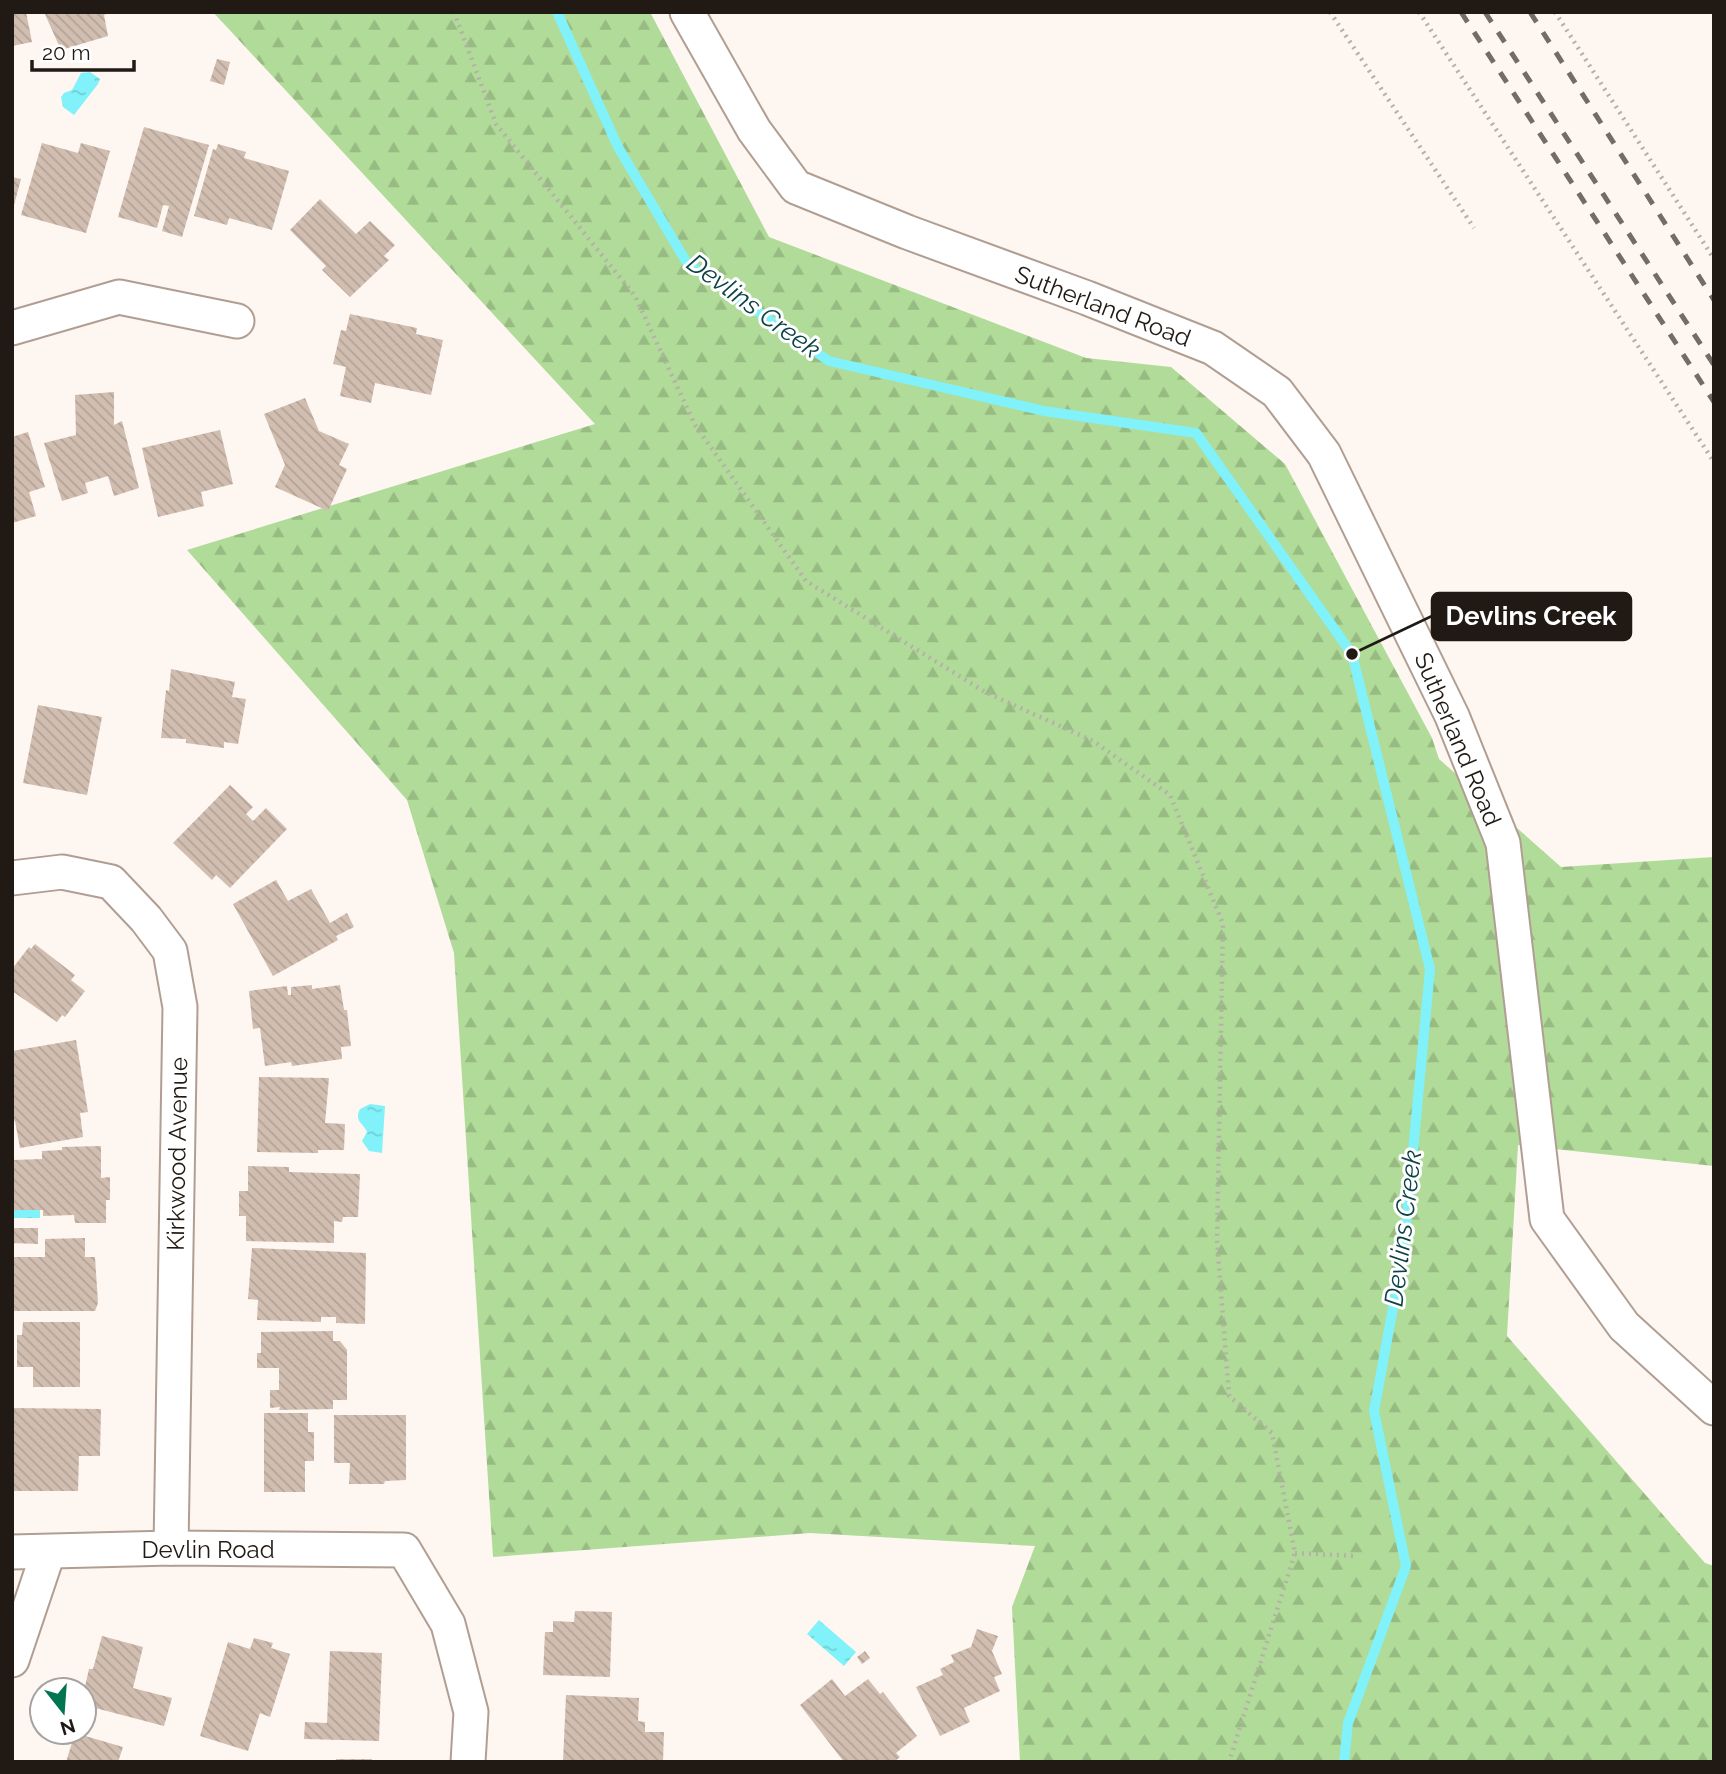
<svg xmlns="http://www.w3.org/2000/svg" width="1726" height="1774" font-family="Raleway,sans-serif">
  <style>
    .forest { fill: url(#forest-firs) }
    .water { fill: url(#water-ripples) }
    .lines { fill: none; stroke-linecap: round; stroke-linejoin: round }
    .stream { stroke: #81f2f9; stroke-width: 10 }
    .building { fill: url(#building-back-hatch) }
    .minor-casing { stroke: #b19e92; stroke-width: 37 }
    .path { stroke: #b7afaa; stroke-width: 4.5; stroke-dasharray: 2 5; stroke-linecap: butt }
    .minor { stroke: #fff; stroke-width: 33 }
    .rail { stroke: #736c67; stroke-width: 5; stroke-dasharray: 12 12; stroke-linecap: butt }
    .labels { text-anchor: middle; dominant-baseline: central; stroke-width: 6; stroke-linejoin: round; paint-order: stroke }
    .street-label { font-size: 24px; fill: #201914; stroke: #fff }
    .water-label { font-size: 26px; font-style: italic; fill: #0d4346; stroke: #fff }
    .leader { fill: none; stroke: #201914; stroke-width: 2.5 }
    .callout-dot { fill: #201914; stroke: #fff; stroke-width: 2.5 }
    .callout { fill: #201914; stroke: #201914; stroke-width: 2.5 }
    .callout-label { font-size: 26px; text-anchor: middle; font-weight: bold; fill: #fff }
  </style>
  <defs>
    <pattern id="forest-firs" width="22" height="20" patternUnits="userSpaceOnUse" patternTransform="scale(1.75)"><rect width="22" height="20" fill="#b0db98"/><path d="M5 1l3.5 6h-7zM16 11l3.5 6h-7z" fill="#97bb82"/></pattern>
    <pattern id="water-ripples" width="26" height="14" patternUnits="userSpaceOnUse" patternTransform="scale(1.75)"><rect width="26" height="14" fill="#81f2f9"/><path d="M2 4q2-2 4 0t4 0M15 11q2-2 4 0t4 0" fill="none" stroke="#6fcfd5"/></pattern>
    <pattern id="building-back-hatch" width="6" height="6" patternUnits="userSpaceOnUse" patternTransform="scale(1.75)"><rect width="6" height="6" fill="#d1beb1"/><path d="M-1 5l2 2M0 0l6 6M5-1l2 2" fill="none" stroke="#b3a397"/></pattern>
  </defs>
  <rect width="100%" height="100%" fill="#fef6f1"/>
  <!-- forest -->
  <polygon class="forest" points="213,12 650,12 769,237 1086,358 1171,367 1285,464 1432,738 1439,759 1561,867 1714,857 1714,1166 1518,1145 1507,1336 1705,1563 1714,1566 1714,1762 1020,1762 1012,1607 1035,1546 810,1533 493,1557 454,953 407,800 187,550 595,424"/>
  <!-- water -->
  <g class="water">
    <polygon points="90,72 100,79 98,84 74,115 63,107 61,97 64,93 72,90 81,73"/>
    <path d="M 370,1104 L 385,1106 L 382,1153 L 369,1151 L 362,1141 L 367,1132 C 363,1122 354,1122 360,1109 Z"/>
    <rect x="12" y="1205" width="28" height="13"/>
    <polygon points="819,1620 856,1652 844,1666 807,1634"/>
  </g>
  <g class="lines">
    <!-- stream -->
    <polyline class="stream" points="557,12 618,147 687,263 829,361 1044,411 1196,433 1352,654 1430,969 1404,1248 1374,1411 1406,1566 1348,1723 1344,1762"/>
  </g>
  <!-- building -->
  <g class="building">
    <polygon points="12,12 26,12 32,42 12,46"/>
    <polygon points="44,12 111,12 104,15 108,36 61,50"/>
    <polygon points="217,59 230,62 224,85 210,81"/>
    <polygon points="144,127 209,145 182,237 162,231 169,206 163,205 157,228 118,217"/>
    <polygon points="42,143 78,153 81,143 110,151 86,233 21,215"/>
    <polygon points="218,144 246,152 244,158 289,171 272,230 229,218 227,225 194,216 213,149 216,150"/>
    <polygon points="12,177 21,179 13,209 12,209"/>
    <polygon points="320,199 356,234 370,221 395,245 384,256 389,260 350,297 322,270 326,266 290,230"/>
    <polygon points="350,314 417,328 416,334 443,340 431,395 375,383 371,403 340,396 346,367 333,364 341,330 346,331"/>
    <polygon points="114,392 114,425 122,421 139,488 114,496 108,476 85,483 88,493 62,501 44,443 76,435 75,395"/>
    <polygon points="305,398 319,431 349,444 339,465 347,469 328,511 275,487 285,465 264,414"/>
    <polygon points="220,430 233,484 201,492 204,506 158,517 142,448"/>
    <polygon points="28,432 45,487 29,492 36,516 12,523 12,437"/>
    <polygon points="171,669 235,682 232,697 246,699 238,744 224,742 224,748 186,743 186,739 161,738 166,690 169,691"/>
    <polygon points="38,705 102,717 87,795 23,783"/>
    <polygon points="230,785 253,807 246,814 253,821 266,808 287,829 230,888 216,875 212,880 173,843"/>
    <polygon points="276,880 288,901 311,889 330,923 347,913 354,927 336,936 338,940 273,976 233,904"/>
    <polygon points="35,944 75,975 71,980 85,991 65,1017 62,1015 57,1022 12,991 12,969 29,947 31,949"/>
    <polygon points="312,985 312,989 340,985 344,1010 347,1010 351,1046 341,1047 342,1059 292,1066 291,1062 265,1066 260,1028 253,1029 249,991 287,986 288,995 291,995 291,987"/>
    <polygon points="76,1040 88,1112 80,1113 83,1137 20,1148 15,1121 12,1121 12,1051"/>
    <polygon points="259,1077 329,1078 325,1123 345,1124 344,1150 318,1150 318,1153 257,1152"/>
    <polygon points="101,1146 101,1178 110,1177 110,1200 106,1200 106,1223 75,1223 74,1215 43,1216 43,1210 12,1210 12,1160 42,1159 42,1151 62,1150 62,1147"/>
    <polygon points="248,1166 289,1167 289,1172 360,1174 358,1217 343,1217 342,1222 334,1221 334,1243 246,1241 246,1216 239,1216 239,1191 248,1191"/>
    <polygon points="12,1228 38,1228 38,1244 12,1243"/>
    <polygon points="85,1238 85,1257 95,1257 98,1303 95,1311 12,1311 12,1257 45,1257 45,1239"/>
    <polygon points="252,1248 366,1253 365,1324 336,1323 336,1317 321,1317 321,1322 257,1320 258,1300 248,1299"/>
    <polygon points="23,1322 80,1322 80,1387 33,1387 33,1367 17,1367 17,1335 22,1335"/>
    <polygon points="333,1331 333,1341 340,1341 347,1350 347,1400 333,1400 333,1409 279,1410 280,1407 270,1408 270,1390 279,1390 279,1368 257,1368 257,1353 261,1353 261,1332"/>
    <polygon points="12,1408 101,1409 100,1456 79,1456 78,1491 12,1491"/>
    <polygon points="264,1413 308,1413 308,1432 314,1432 314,1461 305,1461 305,1492 264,1492"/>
    <polygon points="334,1415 406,1415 406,1480 385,1481 384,1484 349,1484 350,1463 334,1463"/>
    <polygon points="575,1611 612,1612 610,1677 543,1675 545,1632 553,1632 553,1621 574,1622"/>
    <polygon points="977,1629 998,1636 992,1651 1002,1674 994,1677 1000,1691 964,1708 970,1722 940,1736 916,1687 943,1675 940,1669 954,1662 951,1655 971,1647"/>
    <polygon points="102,1636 143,1647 133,1688 172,1698 164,1726 84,1705 84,1691 89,1669 93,1669"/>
    <polygon points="254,1638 273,1643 271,1648 290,1654 270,1717 260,1713 248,1751 200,1736 228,1642 250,1649"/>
    <polygon points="330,1651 382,1653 379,1741 304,1739 305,1722 327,1723"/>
    <polygon points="865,1651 870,1658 862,1664 857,1657"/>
    <polygon points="832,1679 845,1696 868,1679 880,1694 883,1692 917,1736 896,1753 900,1757 894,1762 844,1762 800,1705"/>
    <polygon points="566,1695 639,1698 638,1721 645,1722 645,1732 664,1732 663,1762 563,1762"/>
    <polygon points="75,1733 123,1747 118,1762 66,1762"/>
    <rect x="336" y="1759" width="36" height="3"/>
  </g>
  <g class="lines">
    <!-- minor casing -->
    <g class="minor-casing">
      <g id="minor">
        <polyline points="687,12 754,130 796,187 907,232 1087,298 1213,348 1277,392 1324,454 1452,716 1503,843 1547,1219 1624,1326 1714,1408"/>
        <polyline points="12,328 119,297 237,321"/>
        <polyline points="12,878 62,872 111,882 146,919 170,951 180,1007 171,1548"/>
        <polyline points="12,1552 171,1548 404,1550 448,1624 471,1712 468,1762"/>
        <polyline points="12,1660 48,1553"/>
      </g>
    </g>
    <!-- path -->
    <g class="path">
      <polyline points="454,12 496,124 635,296 695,425 806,581 985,692 1093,741 1170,795 1223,924 1217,1240 1229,1396 1272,1433 1295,1553 1229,1762"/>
      <polyline points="1330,12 1474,228"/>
      <polyline points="1419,12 1714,462"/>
      <polyline points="1555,12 1714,259"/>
      <polyline points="1295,1553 1355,1556"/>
    </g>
    <!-- minor -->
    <use href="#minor" class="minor"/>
    <!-- rail -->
    <g class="rail">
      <polyline points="1461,12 1714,402"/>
      <polyline points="1485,12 1714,365"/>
      <polyline points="1530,12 1714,300"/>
    </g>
  </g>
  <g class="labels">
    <!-- street labels -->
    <g class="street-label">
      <text transform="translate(1103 306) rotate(21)">Sutherland Road</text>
      <text transform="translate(1458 739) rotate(67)">Sutherland Road</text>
      <text transform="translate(177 1154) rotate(-89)">Kirkwood Avenue</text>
      <text x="208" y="1549">Devlin Road</text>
    </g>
    <!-- water labels -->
    <g class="water-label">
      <text transform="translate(754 306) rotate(36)">Devlins Creek</text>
      <text transform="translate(1403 1228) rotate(-83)">Devlins Creek</text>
    </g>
  </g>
  <!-- callouts -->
  <path class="leader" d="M1352 654L1432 616"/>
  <circle class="callout-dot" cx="1352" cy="654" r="7"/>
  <rect class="callout" x="1432" y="593" width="199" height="47" rx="7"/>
  <g class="callout-label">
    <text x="1531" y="625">Devlins Creek</text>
  </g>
  <!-- border -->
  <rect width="1726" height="1774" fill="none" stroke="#201914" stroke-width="28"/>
  <!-- north arrow -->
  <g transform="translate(63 1711) rotate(163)"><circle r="33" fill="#ffffff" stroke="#a6a3a1" stroke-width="2"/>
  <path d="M0-5L12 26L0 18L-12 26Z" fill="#007550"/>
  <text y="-10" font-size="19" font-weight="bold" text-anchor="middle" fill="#201914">N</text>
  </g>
  <!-- scale -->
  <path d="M32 60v10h102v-10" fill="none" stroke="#201914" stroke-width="3.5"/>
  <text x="42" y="60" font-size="21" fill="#201914" stroke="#ffffff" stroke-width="5" paint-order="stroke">20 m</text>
</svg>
